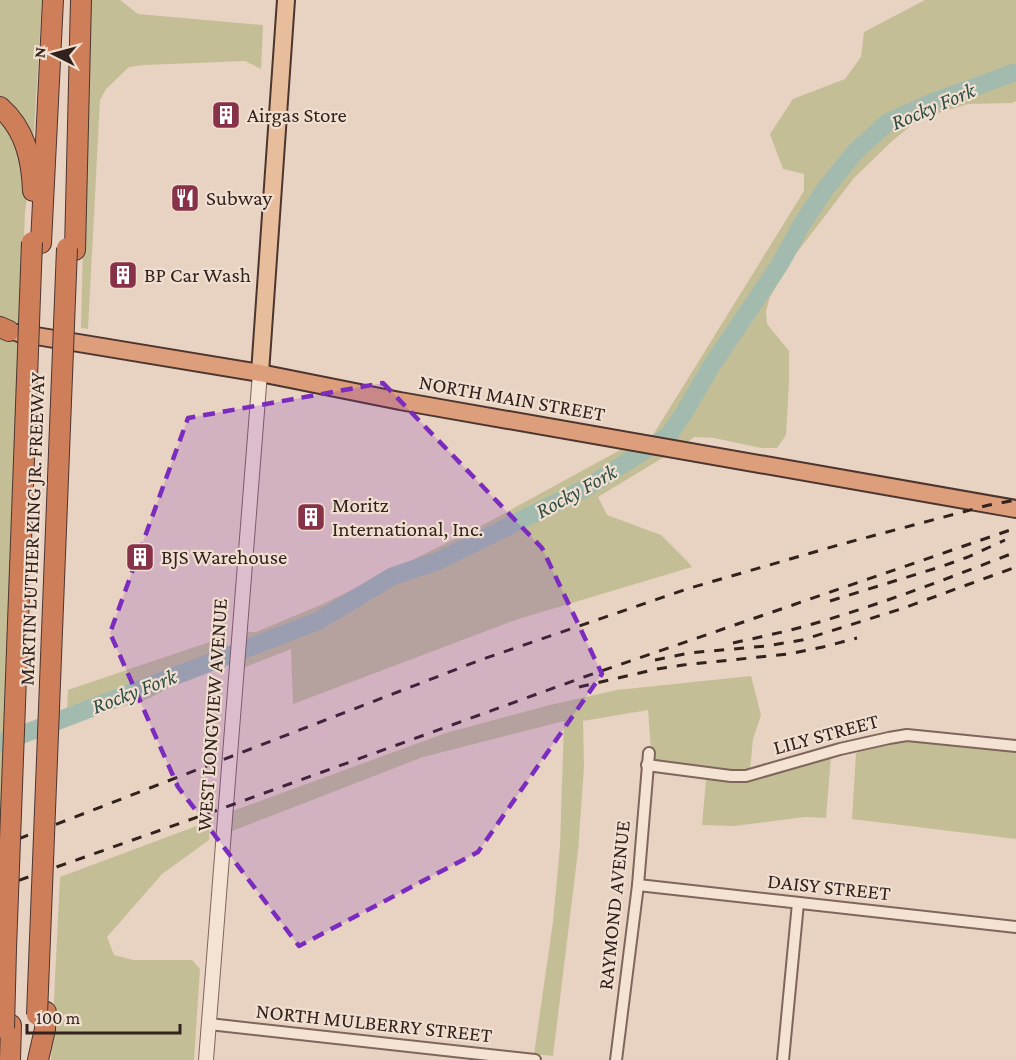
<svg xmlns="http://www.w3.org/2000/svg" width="1016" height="1060" font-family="'Crimson Pro',serif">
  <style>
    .green { fill: #c4be97 }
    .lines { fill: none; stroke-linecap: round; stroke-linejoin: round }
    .river { stroke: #a3bbae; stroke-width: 18 }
    .minor-casing { stroke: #7f655b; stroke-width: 14 }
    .tertiary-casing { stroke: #7f655b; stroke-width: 16 }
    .primary-casing { stroke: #4d352f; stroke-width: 20 }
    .trunk-casing { stroke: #4d352f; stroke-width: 20 }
    .motorway-casing { stroke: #4d352f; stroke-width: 22 }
    .minor { stroke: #f4e2d3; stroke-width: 10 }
    .tertiary { stroke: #f4e2d3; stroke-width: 14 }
    .primary { stroke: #e8bd9c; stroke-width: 16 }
    .trunk { stroke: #dc9e7b; stroke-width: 16 }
    .motorway { stroke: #cf7e5a; stroke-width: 20 }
    .rail { stroke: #31221d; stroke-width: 3; stroke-dasharray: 10 10; stroke-linecap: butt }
    .motorway-bridge-casing { stroke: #4d352f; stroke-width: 22; stroke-linecap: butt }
    .motorway-bridge { stroke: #cf7e5a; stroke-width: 20 }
    .marked { fill: #7b2cbf; fill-opacity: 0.2; stroke: #7b2cbf; stroke-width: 4.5; stroke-dasharray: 12 8; stroke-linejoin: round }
    .labels { text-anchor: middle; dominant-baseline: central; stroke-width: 4.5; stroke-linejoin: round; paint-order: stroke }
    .poi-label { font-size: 21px; fill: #31221d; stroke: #f0dfd0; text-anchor: start }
    .street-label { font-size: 21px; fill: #31221d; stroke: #f0dfd0 }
    .water-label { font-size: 22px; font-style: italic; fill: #2e4f44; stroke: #f0dfd0 }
  </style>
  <rect width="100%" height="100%" fill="#e8d2c1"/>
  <!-- green -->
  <g class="green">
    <polygon points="0,0 42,0 33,148 25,213 0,832"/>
    <polygon points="89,0 120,0 138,14 263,25 261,69 245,61 144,65 129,67 106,89 100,100 88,329 81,328"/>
    <polygon points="925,0 1016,0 1016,101 1012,103 968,104 919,119 891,142 854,178 795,255 770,297 766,311 767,324 789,351 789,383 786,435 777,448 761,448 714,438 694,437 687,443 653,435 804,191 804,174 783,169 770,134 793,99 845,79 861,57 864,32"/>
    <polygon points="622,449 664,457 598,497 607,515 661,535 689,563 692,567 515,620 293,704 291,649 240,669 243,632 256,632 323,604 481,526"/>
    <path d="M 227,636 L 225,667 C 196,666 167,692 140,702 C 130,705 118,707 108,710 C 92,714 83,717 67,711 L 68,690 Z"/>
    <polygon points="751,676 761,715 753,739 750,770 707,768 652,763 648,710 583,721 584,766 578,851 553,1056 534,1054 553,922 560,846 564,721 423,757 227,833 227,813 446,733 550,705 617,690"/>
    <polygon points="917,739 1016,750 1016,839 852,819 856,753 897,741"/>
    <polygon points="831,756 826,818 805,817 735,826 702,825 706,780 749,780"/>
    <polygon points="210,821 209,840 162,874 107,937 114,955 133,960 192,960 200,969 194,1060 51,1060 60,877"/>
  </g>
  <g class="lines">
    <!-- river -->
    <polyline class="river" points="0,743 318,621 393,576 438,561 586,488 669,435 684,413 712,365 780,264 802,224 826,188 855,152 888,122 933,102 1016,72"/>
    <!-- minor casing -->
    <g class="minor-casing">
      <g id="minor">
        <polyline points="647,765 731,776 746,776 840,749 889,738 907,735 1016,746"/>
        <polyline points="638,885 1016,927"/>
        <polyline points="209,1024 535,1060"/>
        <polyline points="616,1060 638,885 649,753"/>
        <polyline points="783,1060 798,903"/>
      </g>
    </g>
    <!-- tertiary casing -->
    <g class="tertiary-casing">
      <polyline id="tertiary" points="206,1060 260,373"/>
    </g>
    <!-- primary casing -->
    <g class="primary-casing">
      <polyline id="primary" points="260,373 286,0"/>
    </g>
    <!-- trunk casing -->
    <g class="trunk-casing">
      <polyline id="trunk" points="18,333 260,373 400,401 1016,509"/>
    </g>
    <!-- motorway casing -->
    <g class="motorway-casing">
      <g id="motorway">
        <path d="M 0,107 C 25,129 32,159 33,191"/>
        <polyline points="41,243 53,0"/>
        <polyline points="75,250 81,0"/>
        <polyline points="0,327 9,331"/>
        <polyline points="10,1060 11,1025"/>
        <polyline points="38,1060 45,1029 46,1012"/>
      </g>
    </g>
    <!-- minor -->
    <use href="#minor" class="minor"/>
    <!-- tertiary -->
    <use href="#tertiary" class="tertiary"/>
    <!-- primary -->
    <use href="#primary" class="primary"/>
    <!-- trunk -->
    <use href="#trunk" class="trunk"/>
    <!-- motorway -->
    <use href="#motorway" class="motorway"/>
    <!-- rail -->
    <g class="rail">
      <polyline points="830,601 943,566 968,557 1005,540"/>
      <path d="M 733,643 C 751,639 769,635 787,631 C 864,611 941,581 1016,552"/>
      <polyline points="655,660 689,653 766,646 802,640 901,609 1016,567"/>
      <polyline points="579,687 657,669 683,665 788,654 823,647 857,638"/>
      <polyline points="0,846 483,659 690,588 842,544 989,505 1016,500"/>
      <polyline points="0,887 226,807 584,677 1016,528"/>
    </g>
    <!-- motorway-bridge casing -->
    <g class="motorway-bridge-casing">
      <g id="motorway-bridge">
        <polyline points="37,1015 67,248"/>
        <polyline points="4,1028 6,949 32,242"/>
      </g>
    </g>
    <!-- motorway-bridge -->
    <use href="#motorway-bridge" class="motorway-bridge"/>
  </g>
  <!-- marked area -->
  <path class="marked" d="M 383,383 L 542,548 L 602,674 L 478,852 L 299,946 L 178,787 L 110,633 L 188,418 Z"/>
  <!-- icons -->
  <defs>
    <g id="building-square" transform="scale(1.5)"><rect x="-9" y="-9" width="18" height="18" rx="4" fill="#873248" stroke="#f0dfd0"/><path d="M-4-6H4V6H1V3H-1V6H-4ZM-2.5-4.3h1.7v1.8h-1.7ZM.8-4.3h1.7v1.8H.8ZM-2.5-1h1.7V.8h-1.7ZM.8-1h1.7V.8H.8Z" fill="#fff"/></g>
    <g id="restaurant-square" transform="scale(1.5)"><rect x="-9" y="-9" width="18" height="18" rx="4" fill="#873248" stroke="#f0dfd0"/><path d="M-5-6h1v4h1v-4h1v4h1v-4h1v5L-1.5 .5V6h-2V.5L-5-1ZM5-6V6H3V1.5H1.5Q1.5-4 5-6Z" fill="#fff"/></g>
  </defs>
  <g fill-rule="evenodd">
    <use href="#building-square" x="226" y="115"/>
    <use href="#restaurant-square" x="185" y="198"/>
    <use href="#building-square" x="123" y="275"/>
    <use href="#building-square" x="311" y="517"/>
    <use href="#building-square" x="140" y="557"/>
  </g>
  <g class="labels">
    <!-- poi labels -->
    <g class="poi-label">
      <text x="247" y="115">Airgas Store</text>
      <text x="206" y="198">Subway</text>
      <text x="144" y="275">BP Car Wash</text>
      <text x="332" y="505">Moritz<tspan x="332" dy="24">International, Inc.</tspan></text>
      <text x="161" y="557">BJS Warehouse</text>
    </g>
    <!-- street labels -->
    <g class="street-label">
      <text transform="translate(512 398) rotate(10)">NORTH MAIN STREET</text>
      <text transform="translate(32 529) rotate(-88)">MARTIN LUTHER KING JR. FREEWAY</text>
      <text transform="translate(212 715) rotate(-86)">WEST LONGVIEW AVENUE</text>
      <text transform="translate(826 734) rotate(-15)">LILY STREET</text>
      <text transform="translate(829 887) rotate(6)">DAISY STREET</text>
      <text transform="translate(614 905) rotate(-84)">RAYMOND AVENUE</text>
      <text transform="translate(374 1023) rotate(6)">NORTH MULBERRY STREET</text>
    </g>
    <!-- water labels -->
    <g class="water-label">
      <text transform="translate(933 106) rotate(-23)">Rocky Fork</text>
      <text transform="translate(576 491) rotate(-29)">Rocky Fork</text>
      <text transform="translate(134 691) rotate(-21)">Rocky Fork</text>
    </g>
  </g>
  <!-- north arrow -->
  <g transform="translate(54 54) rotate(276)" stroke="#f0dfd0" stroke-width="4.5" paint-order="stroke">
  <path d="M0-4.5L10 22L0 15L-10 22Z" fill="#31221d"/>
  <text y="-9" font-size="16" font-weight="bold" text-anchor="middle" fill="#31221d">N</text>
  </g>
  <!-- scale -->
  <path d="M27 1024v9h153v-9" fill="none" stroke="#31221d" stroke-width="3"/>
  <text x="36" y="1024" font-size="18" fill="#31221d" stroke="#f0dfd0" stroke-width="4.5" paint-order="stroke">100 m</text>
</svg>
